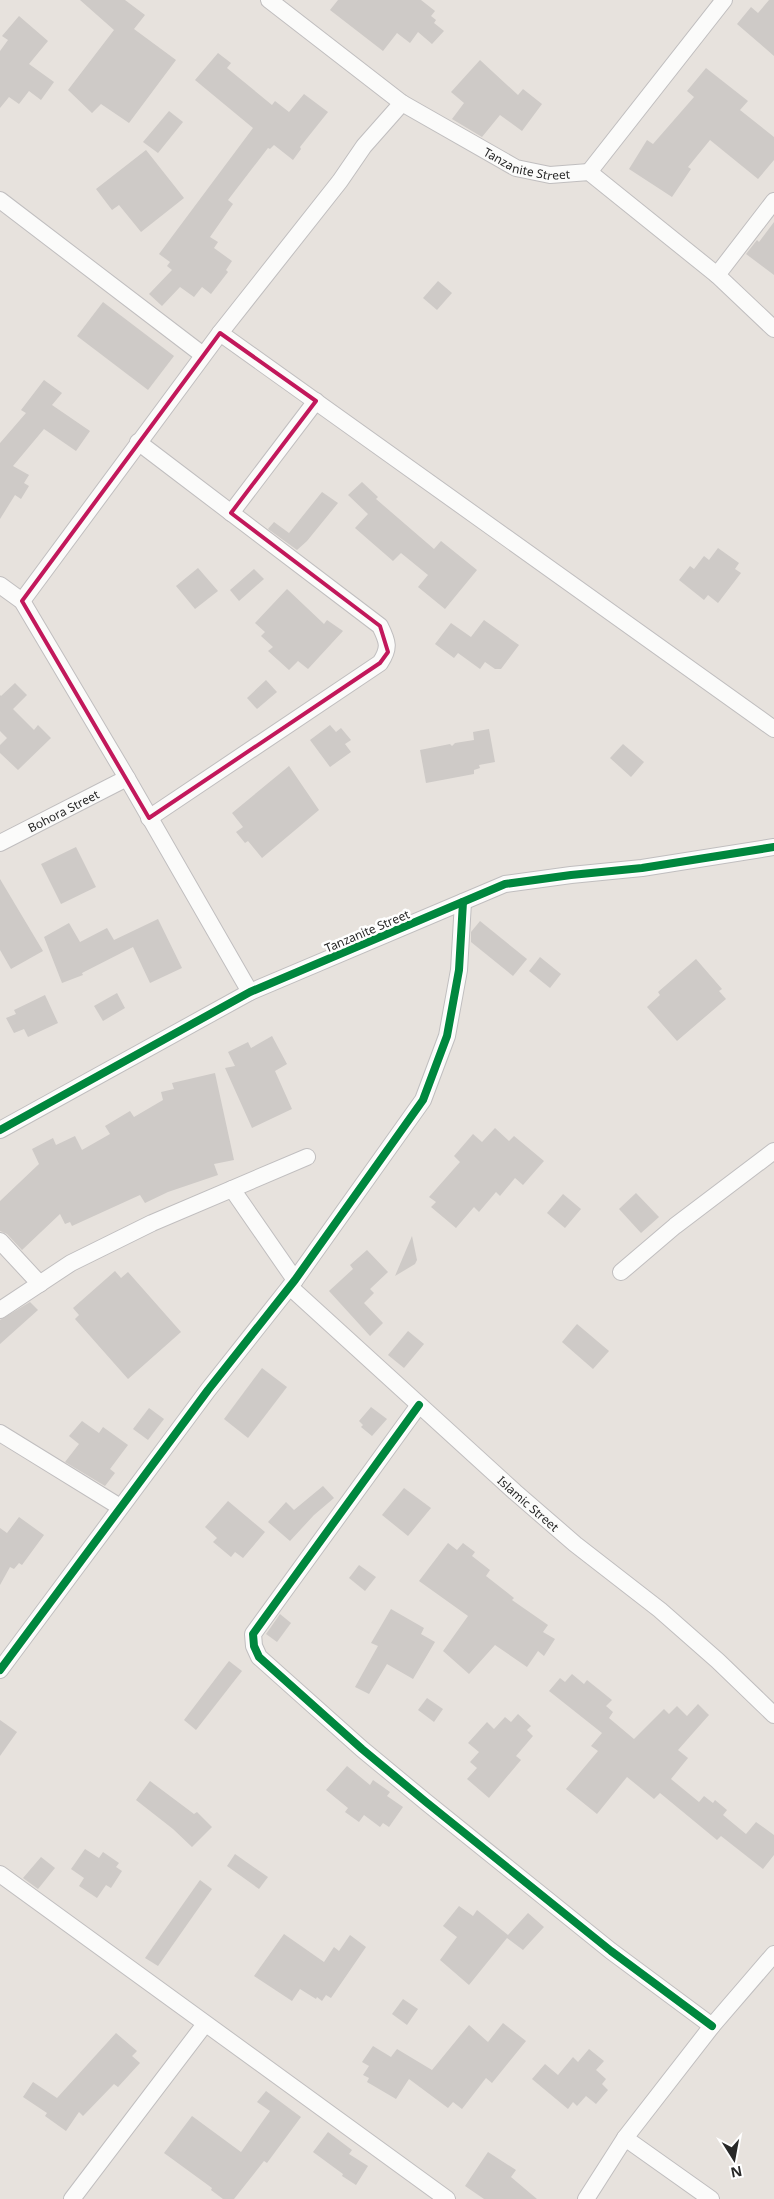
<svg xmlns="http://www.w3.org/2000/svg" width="774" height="2199" font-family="'Noto Sans',sans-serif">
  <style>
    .building { fill: #cecac7 }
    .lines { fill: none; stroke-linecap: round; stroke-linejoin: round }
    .minor-casing { stroke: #c0bebf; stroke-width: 18 }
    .minor { stroke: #fbfbfa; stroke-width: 16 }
    .cycleway-casing { stroke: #fff; stroke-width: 11 }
    .cycleway { stroke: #00873e; stroke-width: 8 }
    .marked { fill: none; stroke: #c2185b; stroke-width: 4; stroke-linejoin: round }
    .labels { text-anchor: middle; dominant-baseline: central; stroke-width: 5; stroke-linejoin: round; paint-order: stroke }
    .street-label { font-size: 12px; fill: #282828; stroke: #fff }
  </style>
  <rect width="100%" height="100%" fill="#e7e2dd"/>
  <!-- building -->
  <g class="building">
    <polygon points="80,0 125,0 145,15 134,29 176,60 129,123 101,104 92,113 68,90 114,30"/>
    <polygon points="338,0 421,0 435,11 431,16 436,20 434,23 444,31 432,44 418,32 410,43 397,33 383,51 330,10"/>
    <polygon points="769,0 774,0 774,56 737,24 751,7 758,13"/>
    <polygon points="19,16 48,41 29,64 54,82 41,100 29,91 19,104 9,97 0,108 0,51 8,40 2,36"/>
    <polygon points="218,53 231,63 227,68 272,105 275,101 289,112 304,94 328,112 300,147 301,149 293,160 274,145 270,149 268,148 228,200 233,204 210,237 218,242 214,248 232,261 226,270 228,272 211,294 202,287 194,297 180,287 162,306 149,294 172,270 167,266 170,262 159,254 253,128 195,80"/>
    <polygon points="480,60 518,95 523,89 542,104 522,131 500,115 482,137 452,119 464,103 451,92"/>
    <polygon points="706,68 748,101 740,110 774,137 774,160 758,179 710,140 688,167 691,169 672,197 629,169 647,140 653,144 694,97 687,91"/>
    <polygon points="169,111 183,122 158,153 143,142"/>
    <polygon points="146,150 184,198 141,232 119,205 112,210 96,189"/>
    <polygon points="774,222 774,275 746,254 757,240 759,242"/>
    <polygon points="438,281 452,293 437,310 423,298"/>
    <polygon points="103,302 174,356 148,390 77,336"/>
    <polygon points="44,380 62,393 52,405 90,431 76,451 44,429 13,466 29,475 24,483 29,486 21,499 15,495 0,519 0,443 26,413 21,410"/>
    <polygon points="362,482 378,497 376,499 434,549 441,541 477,570 445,609 418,587 428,575 401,553 393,561 355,528 368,514 348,495"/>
    <polygon points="322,492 338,503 307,541 297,550 268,529 274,522 289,533"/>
    <polygon points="718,548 739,563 735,569 741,573 718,603 708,595 704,600 679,580 690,566 694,569 704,556 709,560"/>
    <polygon points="198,568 218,591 195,609 176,586"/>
    <polygon points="254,569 264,579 239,601 230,590"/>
    <polygon points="287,589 324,624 327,620 343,631 308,669 298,661 289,670 268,651 273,647 261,636 265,632 255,623"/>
    <polygon points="484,620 519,645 501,669 495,669 485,662 480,669 458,653 454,658 435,644 451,623 471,637"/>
    <polygon points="266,680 277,692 257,709 247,698"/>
    <polygon points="15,683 27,695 13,709 34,730 38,725 51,738 18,770 0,753 0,745 7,738 0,731 0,695 1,696"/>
    <polygon points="330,725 336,732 341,728 351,740 345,744 351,752 330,767 310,740"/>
    <polygon points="489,729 495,762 479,765 480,768 474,770 474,774 426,783 420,750 450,744 452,746 455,743 474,740 473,732"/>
    <polygon points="623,744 644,762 631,777 610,758"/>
    <polygon points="289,766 319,810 262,858 248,841 245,843 236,832 243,827 232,813"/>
    <polygon points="76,847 96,887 61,904 41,864"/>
    <polygon points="0,879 43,951 11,969 0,950"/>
    <polygon points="158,919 182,968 150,983 133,947 82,973 83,975 62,983 44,937 69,923 80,942 107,928 114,940"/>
    <polygon points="480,921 527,959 513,976 471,942 471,932"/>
    <polygon points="540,957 561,974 550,988 529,971"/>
    <polygon points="696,959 722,989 719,991 726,999 677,1041 647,1007 660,995 658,992"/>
    <polygon points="117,993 125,1008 103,1021 94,1006"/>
    <polygon points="45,995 58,1023 28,1037 24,1029 14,1033 6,1018 16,1014 14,1010"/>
    <polygon points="272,1036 287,1064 275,1071 292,1109 252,1128 225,1068 235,1066 228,1052 248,1042 251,1048"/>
    <polygon points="215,1073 234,1160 214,1164 218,1175 168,1192 145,1203 140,1195 72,1226 70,1222 65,1224 60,1214 22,1250 7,1234 0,1231 0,1201 39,1164 32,1149 53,1138 56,1145 75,1136 82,1150 110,1134 105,1126 130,1111 134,1117 163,1100 161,1092 174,1089 172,1083"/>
    <polygon points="495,1128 509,1141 514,1136 544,1161 523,1185 515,1178 500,1196 496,1192 479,1212 474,1207 456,1228 431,1207 436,1202 429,1197 460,1162 454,1156 473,1134 482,1142"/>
    <polygon points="636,1193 659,1217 641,1233 619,1209"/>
    <polygon points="563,1194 581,1209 565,1228 547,1213"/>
    <polygon points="412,1236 417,1260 415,1264 395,1276"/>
    <polygon points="367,1250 388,1272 370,1289 374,1293 364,1303 383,1323 370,1336 329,1291 353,1269 350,1265"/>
    <polygon points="115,1271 121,1278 128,1272 181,1332 128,1379 75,1319 79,1315 73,1308"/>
    <polygon points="30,1302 38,1310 0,1344 0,1320"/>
    <polygon points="577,1324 609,1351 593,1369 562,1342"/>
    <polygon points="408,1331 424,1344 404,1368 388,1355"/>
    <polygon points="262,1368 287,1387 248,1438 224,1419"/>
    <polygon points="371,1407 387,1419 372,1436 361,1427 363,1425 359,1421"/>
    <polygon points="149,1408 164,1419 148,1440 133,1429"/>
    <polygon points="82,1421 99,1433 103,1427 128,1445 110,1469 115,1473 105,1486 65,1462 79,1444 69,1436"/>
    <polygon points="323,1486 334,1498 314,1515 290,1541 268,1522 286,1502 294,1510"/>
    <polygon points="404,1488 431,1508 408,1536 382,1515"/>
    <polygon points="228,1501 265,1532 243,1558 235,1552 231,1557 213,1542 217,1538 205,1527"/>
    <polygon points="19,1517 44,1535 22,1565 19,1563 14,1569 10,1567 0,1585 0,1528 7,1533"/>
    <polygon points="448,1543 457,1550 463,1543 475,1552 472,1556 490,1570 486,1576 514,1598 512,1600 548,1625 543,1632 555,1639 544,1656 538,1651 527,1667 495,1645 469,1674 443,1651 468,1616 419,1581"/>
    <polygon points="359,1565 376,1577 365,1591 349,1578"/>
    <polygon points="391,1609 424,1628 421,1634 435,1642 413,1679 387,1664 369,1694 355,1687 378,1646 371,1643"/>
    <polygon points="280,1614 291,1623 277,1642 266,1634"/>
    <polygon points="229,1661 242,1671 196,1730 184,1720"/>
    <polygon points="572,1674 584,1684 587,1680 612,1700 606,1706 613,1712 609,1718 634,1739 664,1709 669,1714 677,1706 687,1716 698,1704 709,1715 678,1750 688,1758 671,1779 699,1802 704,1796 713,1803 715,1800 727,1810 723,1815 746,1834 756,1822 774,1835 774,1855 763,1869 721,1836 717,1840 660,1793 654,1799 627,1777 597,1814 566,1789 598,1751 591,1746 602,1733 549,1691 560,1678 565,1682"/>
    <polygon points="427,1698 443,1709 434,1722 418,1710"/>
    <polygon points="518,1714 531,1726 527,1730 533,1736 516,1756 521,1760 489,1798 467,1779 477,1768 470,1762 479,1752 468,1743 487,1722 494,1729 505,1717 511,1722"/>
    <polygon points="0,1720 17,1732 0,1756"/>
    <polygon points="347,1766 370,1785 373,1780 390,1792 387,1796 403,1807 389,1827 383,1823 380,1827 364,1815 359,1822 345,1812 348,1808 326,1790"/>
    <polygon points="150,1781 194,1814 197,1812 212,1827 192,1847 173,1829 136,1800"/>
    <polygon points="85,1849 99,1858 103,1852 119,1863 116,1867 122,1871 111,1888 106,1885 97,1898 79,1886 84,1878 71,1869"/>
    <polygon points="235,1854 268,1877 259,1889 227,1866"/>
    <polygon points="41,1857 55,1868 38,1889 23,1878"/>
    <polygon points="200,1880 212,1889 158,1966 145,1958"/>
    <polygon points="459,1906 473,1916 477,1910 508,1935 528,1913 544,1927 523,1950 507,1938 469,1985 440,1960 457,1937 443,1926"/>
    <polygon points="284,1934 324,1962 334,1947 339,1951 350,1935 366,1947 331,1998 326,1995 322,2001 317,1997 316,1999 300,1989 292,2001 254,1976"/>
    <polygon points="403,1999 418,2009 407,2025 392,2014"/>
    <polygon points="503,2023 526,2041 492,2083 486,2078 462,2109 453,2102 448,2108 409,2079 396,2099 367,2082 369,2078 363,2075 369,2066 362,2062 373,2046 391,2057 397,2049 432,2070 469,2025 488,2042"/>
    <polygon points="116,2033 137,2051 132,2056 140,2063 118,2087 114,2084 83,2116 79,2112 66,2131 45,2116 47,2113 23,2097 33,2082 57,2098"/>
    <polygon points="589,2049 604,2061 596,2070 606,2079 602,2084 608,2090 596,2104 586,2096 577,2106 573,2102 568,2109 532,2079 545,2064 558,2075 573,2057 578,2062"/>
    <polygon points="266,2091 301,2117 267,2163 264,2161 234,2199 223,2199 211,2190 212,2188 164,2153 192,2116 241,2152 270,2111 257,2102"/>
    <polygon points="328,2132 352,2150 349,2154 368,2166 356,2185 342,2176 343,2174 313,2152"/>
    <polygon points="488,2152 516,2170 511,2177 537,2199 484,2199 465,2186"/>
  </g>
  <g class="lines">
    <!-- minor casing -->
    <g class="minor-casing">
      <g id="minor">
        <path id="s1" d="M 269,0 L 402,103 L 516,168 L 550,175 L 589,172 L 717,275 L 774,329"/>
        <polyline points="589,172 724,0"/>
        <polyline points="0,200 203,355"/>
        <polyline points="717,275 774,201"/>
        <polyline points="220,333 774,729"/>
        <path d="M 138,442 L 380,626 C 388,642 390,648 380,663 L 149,818"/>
        <polyline points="231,513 316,401"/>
        <polyline points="0,585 22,601 127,778 250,992"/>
        <polyline points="22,601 220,333 340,181 364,146 402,103"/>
        <path id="s2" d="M 0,843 L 127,778"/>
        <polyline points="0,1130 250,992 505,884 571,875 642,868 774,847"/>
        <polyline points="232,1189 295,1280"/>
        <polyline points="0,1241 40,1284"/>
        <polyline points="621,1272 675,1226 774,1151"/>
        <path id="s3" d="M 290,1287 L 515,1492 L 575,1544 L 660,1610 L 718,1661 L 774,1715"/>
        <polyline points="0,1310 71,1263 152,1223 307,1157"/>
        <polyline points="419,1405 253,1634 254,1646 259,1657 362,1749 426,1802 611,1951 712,2026"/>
        <polyline points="0,1433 120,1507"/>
        <polyline points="0,1670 208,1390 295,1280 423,1100 447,1036 459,970 463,902"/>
        <polyline points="0,1874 447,2199"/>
        <polyline points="625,2138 711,2199"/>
        <polyline points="72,2199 205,2024"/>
        <polyline points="586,2199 625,2138 712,2026 774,1954"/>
      </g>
    </g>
    <!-- minor -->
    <use href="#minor" class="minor"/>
    <!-- cycleway casing -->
    <g class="cycleway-casing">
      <g id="cycleway">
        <polyline points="0,1130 250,992 505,884 571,875 642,868 774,847"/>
        <polyline points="419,1405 253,1634 254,1646 259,1657 362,1749 426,1802 611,1951 712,2026"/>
        <polyline points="0,1670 208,1390 295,1280 423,1100 447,1036 459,970 463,902"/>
      </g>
    </g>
    <!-- cycleway -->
    <use href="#cycleway" class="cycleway"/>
  </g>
  <!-- marked area -->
  <path class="marked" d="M 220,333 L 316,401 L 231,513 L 380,626 L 388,652 L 380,663 L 149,818 L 22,601 Z"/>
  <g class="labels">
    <!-- street labels -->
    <g class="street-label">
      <text stroke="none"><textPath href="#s1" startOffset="309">Tanzanite Street</textPath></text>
      <text stroke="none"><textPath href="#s2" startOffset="71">Bohora Street</textPath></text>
      <text transform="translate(367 931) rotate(-23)">Tanzanite Street</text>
      <text stroke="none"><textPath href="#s3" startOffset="322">Islamic Street</textPath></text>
    </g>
  </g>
  <!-- north arrow -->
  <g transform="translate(734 2159) rotate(169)" stroke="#ffffff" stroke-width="4" paint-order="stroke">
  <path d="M0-4L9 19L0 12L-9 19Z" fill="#282828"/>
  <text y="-8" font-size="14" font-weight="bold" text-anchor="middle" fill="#282828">N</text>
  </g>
</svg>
